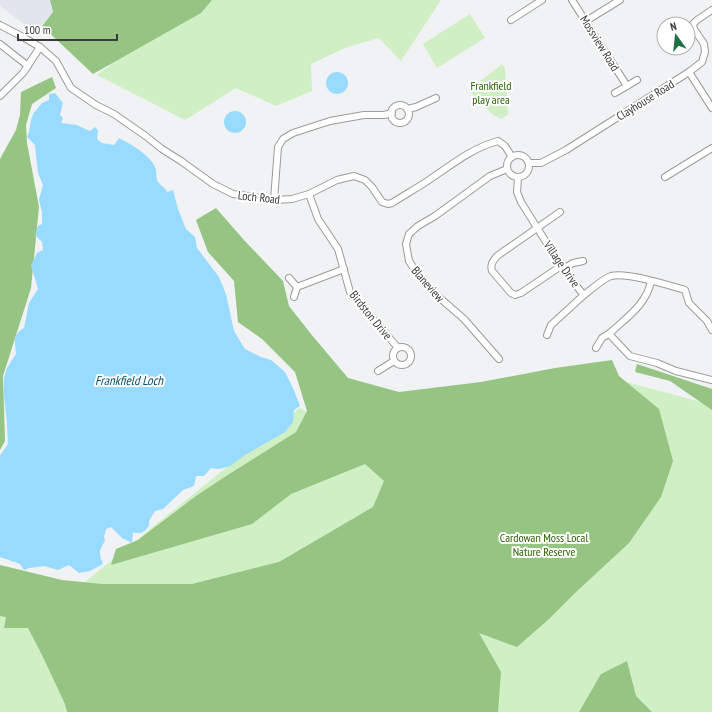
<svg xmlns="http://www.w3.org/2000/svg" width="712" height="712" font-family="'PT Sans Narrow',sans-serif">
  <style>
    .built { fill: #e0e5ee }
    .green { fill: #d0efc5 }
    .forest { fill: #95c483 }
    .water { fill: #99dbfe }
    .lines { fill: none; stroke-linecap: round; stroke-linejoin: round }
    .minor-casing { stroke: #9a9b9d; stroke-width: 8 }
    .minor { stroke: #fff; stroke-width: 6 }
    .labels { text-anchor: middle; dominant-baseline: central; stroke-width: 4; stroke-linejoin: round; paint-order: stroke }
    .street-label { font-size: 12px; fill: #3a3a3b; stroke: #fff }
    .park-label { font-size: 12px; fill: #296201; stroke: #fff }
    .water-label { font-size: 13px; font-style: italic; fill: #054f6c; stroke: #fff }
  </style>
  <rect width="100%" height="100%" fill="#f0f2f4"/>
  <!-- built -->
  <polygon class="built" points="0,0 50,0 53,12 35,32 0,6"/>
  <!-- green -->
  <g class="green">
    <polygon points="195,0 441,0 401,61 379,38 347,47 311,64 312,91 276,106 236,88 185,120 97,75"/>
    <polygon points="470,14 485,38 437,68 423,44"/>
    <polygon points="502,64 505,68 508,114 501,119 492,114 469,90"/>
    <polygon points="578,369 712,405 712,712 0,712 0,591 39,619 300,408 351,439"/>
  </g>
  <!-- forest -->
  <g class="forest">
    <polygon points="50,0 212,0 201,13 93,74 42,26 53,12"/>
    <polygon points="52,77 56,88 32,104 26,125 27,143 39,207 31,288 3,376 5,441 0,450 0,159 16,130 20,115 21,92"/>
    <polygon points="216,208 243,239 283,281 289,306 311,334 348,378 399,392 481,382 555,368 612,360 619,376 659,409 673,461 661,497 629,543 575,593 549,619 517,647 479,633 501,672 498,712 67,712 65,704 42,655 28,628 4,628 6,617 0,616 0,565 62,580 102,584 192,584 279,562 373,507 384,481 365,464 291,494 252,524 111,565 116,549 138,540 196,496 223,478 296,432 307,411 295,372 262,339 238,322 234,281 208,252 196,220"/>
    <polygon points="637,364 712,389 712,410 670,381 635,372"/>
    <polygon points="627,661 636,696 652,712 579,712 601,674"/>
  </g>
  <!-- water -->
  <g class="water">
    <circle cx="337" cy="83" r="11"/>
    <path d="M 55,93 L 63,103 L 60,115 L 63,118 L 61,123 L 77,125 L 90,131 L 95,127 L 98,130 L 97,139 L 102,143 L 114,145 L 119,138 C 131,144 150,155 155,167 C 157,171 156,176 157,180 C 159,185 165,187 167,192 L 173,190 L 178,209 L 186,229 L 195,237 L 197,248 L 219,277 L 226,294 L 234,331 L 245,349 L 261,357 L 271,360 L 285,372 L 293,388 L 300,406 L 294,410 L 293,422 L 285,432 L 245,455 L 230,466 L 219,469 L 211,468 L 204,476 L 196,476 L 194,486 L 183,490 L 163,509 L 155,511 L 149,521 L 149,526 C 144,532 141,535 133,532 L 132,543 L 122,538 L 111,527 L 106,529 L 104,537 L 105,541 C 98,552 99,553 103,564 L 90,571 L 79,573 L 69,565 L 58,570 L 44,566 L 38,567 L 29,568 L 24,570 L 20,564 L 0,557 L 0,455 L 1,454 L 8,444 L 7,423 L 4,395 L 4,378 L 7,368 L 16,354 C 15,342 12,335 24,328 L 29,303 L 38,289 L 31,265 L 37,253 L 43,250 L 42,242 L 35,235 L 38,226 L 42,224 L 42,212 L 39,200 L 43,185 L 38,173 L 35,145 L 27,137 L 29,132 L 31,120 L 33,114 L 42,103 L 49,100 L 49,94 Z"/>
    <circle cx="235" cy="122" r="11"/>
  </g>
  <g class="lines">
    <!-- minor casing -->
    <g class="minor-casing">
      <g id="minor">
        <polyline points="572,0 627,86"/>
        <polyline points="511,20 542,0"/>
        <polyline points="586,21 620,0"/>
        <path d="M 0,25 L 21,36 L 40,47 L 56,61 L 71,88 L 96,105 L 114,114 L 147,137 L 162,149 L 181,161 L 213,184 L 233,194 L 274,200 L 292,199 L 309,194 L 337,180 L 354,176 L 365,180 L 372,187 L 382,202 L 388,204 L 392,203 C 403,196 415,189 426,182 C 449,167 471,148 498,141 L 505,146 L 512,157"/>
        <polyline points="0,44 28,66"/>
        <polyline points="689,72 712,108"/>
        <polyline points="615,93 637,80"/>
        <polyline points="0,96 23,73 40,47"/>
        <circle cx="400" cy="114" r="9"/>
        <polyline points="407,109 416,107 436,98"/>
        <circle cx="518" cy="166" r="11"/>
        <polyline points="529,163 541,163 566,150 689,72 702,62 705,52 704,44 694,29 693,24 697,20 712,10"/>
        <polyline points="665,177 712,148"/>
        <path d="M 518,178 L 517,192 L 521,202 L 561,266 L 582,293 L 585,294 C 592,289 604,278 611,276 C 627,272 668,285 685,290 L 689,303 L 707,321 L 712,330"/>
        <polyline points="309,194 318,219 338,249 350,292 398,348"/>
        <polyline points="274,200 278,147 283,139 293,133 330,121 364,115 384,115 392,113"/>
        <path d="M 560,212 L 497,256 C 493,261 490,264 492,271 L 511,293 L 515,295 L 521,293 L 561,266"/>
        <polyline points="563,269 573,263 583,261"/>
        <polyline points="289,278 297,287 294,297"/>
        <path d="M 651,281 C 647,304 626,318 610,333 L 611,336 L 630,356 L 657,363 L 676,371 L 712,380"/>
        <polyline points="297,287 344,269"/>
        <polyline points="547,335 551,325 585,294"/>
        <circle cx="402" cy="356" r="9"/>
        <polyline points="596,348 602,338 610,333"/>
        <polyline points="499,359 464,319 433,292 417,273 409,261 406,244 409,234 418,226 435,216 490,176 507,169"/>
        <polyline points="378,371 394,361"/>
      </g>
    </g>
    <!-- minor -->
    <use href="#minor" class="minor"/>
  </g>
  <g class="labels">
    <!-- street labels -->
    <g class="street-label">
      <text transform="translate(600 43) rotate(58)">Mossview Road</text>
      <text transform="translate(645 100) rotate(-32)">Clayhouse Road</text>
      <text transform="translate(259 197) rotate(6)">Loch Road</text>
      <text transform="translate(562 264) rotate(55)">Village Drive</text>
      <text transform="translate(428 284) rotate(49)">Blaneview</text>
      <text transform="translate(371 315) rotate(51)">Birdston Drive</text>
    </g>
    <!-- park labels -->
    <g class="park-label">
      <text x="491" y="85">Frankfield<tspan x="491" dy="14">play area</tspan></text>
      <text x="544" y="537">Cardowan Moss Local<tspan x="544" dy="14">Nature Reserve</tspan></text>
    </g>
    <!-- water labels -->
    <g class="water-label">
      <text x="129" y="380">Frankfield Loch</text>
    </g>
  </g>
  <!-- north arrow -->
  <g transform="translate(676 36) rotate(345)"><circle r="19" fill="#ffffff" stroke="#b0b0b1"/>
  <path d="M0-3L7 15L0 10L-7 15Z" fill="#1e7143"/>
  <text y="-6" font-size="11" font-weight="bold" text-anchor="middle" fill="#3a3a3b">N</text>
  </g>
  <!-- scale -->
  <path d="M18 34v6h99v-6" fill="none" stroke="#3a3a3b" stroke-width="2"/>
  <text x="24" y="34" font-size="12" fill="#3a3a3b" stroke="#ffffff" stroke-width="3" paint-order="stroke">100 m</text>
</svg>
